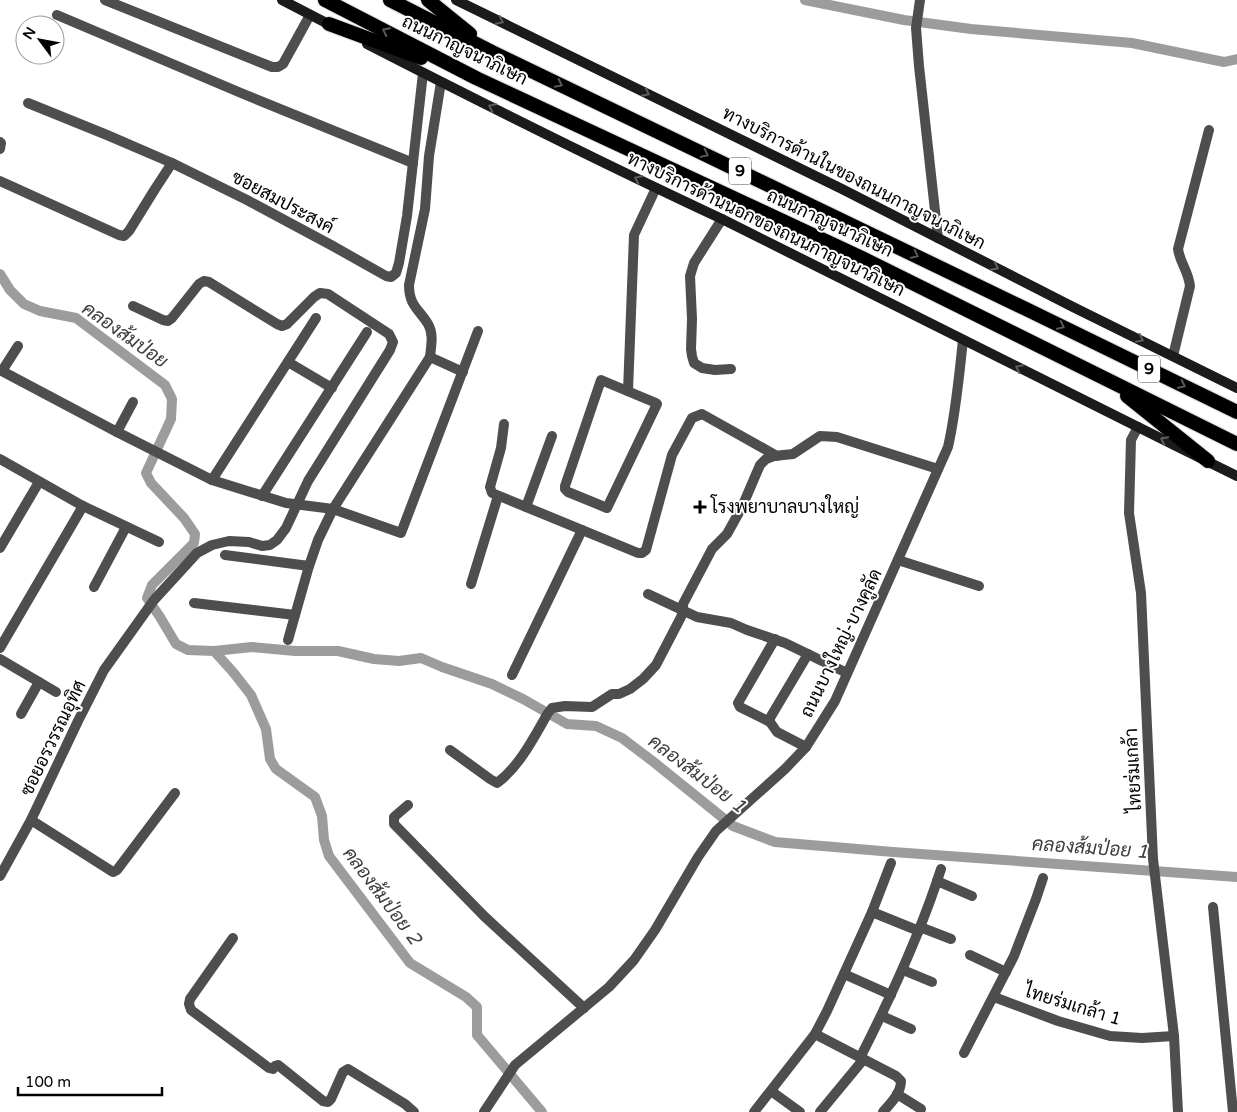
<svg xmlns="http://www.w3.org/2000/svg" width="1237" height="1112" font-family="'Varela Round',Sarabun,sans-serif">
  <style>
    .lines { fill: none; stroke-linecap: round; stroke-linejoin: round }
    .canal { stroke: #9c9c9c; stroke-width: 10 }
    .trunk-casing { stroke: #dbdbdb; stroke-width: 16 }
    .minor { stroke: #4e4e4e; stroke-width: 10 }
    .tertiary { stroke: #4e4e4e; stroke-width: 10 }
    .secondary { stroke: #1b1b1b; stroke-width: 10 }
    .trunk { stroke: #000; stroke-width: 14 }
    .oneway { stroke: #5f5f5f }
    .oneway2 { stroke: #595959 }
    .poi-dot { fill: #000; stroke: #fff; stroke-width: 2 }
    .labels { text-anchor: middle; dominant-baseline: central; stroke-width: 4; stroke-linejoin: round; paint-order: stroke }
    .shield { fill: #fff; stroke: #4c4c4c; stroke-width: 1 }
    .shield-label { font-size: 16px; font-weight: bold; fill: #000 }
    .street-label { font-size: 18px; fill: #000; stroke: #fff }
    .poi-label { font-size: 18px; fill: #000; stroke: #fff; text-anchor: start }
    .water-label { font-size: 19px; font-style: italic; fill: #3d3d3d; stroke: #fff }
  </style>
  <rect width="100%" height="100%" fill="#fff"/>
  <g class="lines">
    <!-- canal -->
    <g class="canal">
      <polyline points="805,0 904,20 971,29 1132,43 1224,62 1237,59"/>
      <polyline points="0,274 10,290 24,304 40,311 76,318 165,385 172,399 171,419 146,473 151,483 184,518 195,534 194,543 152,585 147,598 160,617 176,644 188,650 214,651 252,647 295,651 338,651 374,659 399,661 421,658 442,667 492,684 523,699 567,724 596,726 622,738 655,763 733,826 775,842 893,852 1237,877"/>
      <polyline points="214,651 233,672 251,695 266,729 270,759 276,769 315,797 322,816 324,840 329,856 410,963 466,997 477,1007 477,1035 542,1112"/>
    </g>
    <!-- trunk casing -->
    <g class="trunk-casing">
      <g id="trunk">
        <polyline points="325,0 476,78 860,257 1237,444"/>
        <polyline points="390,0 492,52 1026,309 1237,412"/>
        <polyline points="428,0 470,34"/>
        <polyline points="329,24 421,58"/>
        <polyline points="1127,396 1208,461"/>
      </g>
    </g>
    <!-- minor -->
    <g class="minor">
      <polyline points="105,0 272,67 278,67 283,64 310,15"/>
      <polyline points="57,15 241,93 413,163"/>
      <polyline points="28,103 107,135 172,163"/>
      <polyline points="0,142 1,143 0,149"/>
      <polyline points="0,181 119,235 124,236 129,231 155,189 172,163 247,200 331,245 386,276 391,277 396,273 399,263 407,216 423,73"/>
      <polyline points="722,219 694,263 690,276 692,319 691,349 692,356 694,363 702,368 715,370 731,369"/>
      <path d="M 1173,356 L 1190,286 C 1188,270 1180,263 1178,249 L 1209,130"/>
      <polyline points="430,357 463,372"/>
      <polyline points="288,362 332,388"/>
      <polyline points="0,370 117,432 212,480 286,503 333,509 401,533 478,331"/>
      <polyline points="2,371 18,346"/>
      <polygon points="601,380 656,403 657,404 607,508 568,492 565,489 565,486"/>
      <polyline points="628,391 634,235 656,188"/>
      <polyline points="504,424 501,448 490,487 492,493 638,553 642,553 646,550 672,455 692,418 702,414 777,456"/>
      <polyline points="1138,427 1131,440 1129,513 1141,593 1153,859 1174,1036 1178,1112"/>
      <polyline points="117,432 133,402"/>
      <polyline points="0,459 83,506 159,542"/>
      <polyline points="212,480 316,318"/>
      <polyline points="262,496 367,332"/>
      <polyline points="526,507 552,436"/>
      <polyline points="0,548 39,482"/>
      <polyline points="225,555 309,566"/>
      <polyline points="898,560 979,586"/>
      <polyline points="471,584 498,496"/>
      <polyline points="94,587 126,527"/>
      <polyline points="648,594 697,617 731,623 747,630 785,643 847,673"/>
      <polyline points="194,603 295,615"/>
      <path d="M 288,640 L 309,566 L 318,540 L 333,509 L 430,357 C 431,346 434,334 428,324 C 419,309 409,306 409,285 L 425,209 L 429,156 L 441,82"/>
      <polyline points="0,648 83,506"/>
      <polyline points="0,659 56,692"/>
      <polyline points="512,675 582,530"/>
      <polyline points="21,714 39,682"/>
      <polyline points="770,722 740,707 738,703 775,639"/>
      <polyline points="806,747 777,732 770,722 770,718 808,654"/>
      <path d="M 450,750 L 490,779 L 497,783 C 520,766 534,737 548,713 L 552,708 L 565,706 L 592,707 L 612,694 L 619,694 L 630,689 L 643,679 L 656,665 L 681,617 L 683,611 L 683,604 L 712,549 L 727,534 L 742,507 L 760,465 L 766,459 L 774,456 L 793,454 L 820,436 L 837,437 L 938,469"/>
      <polyline points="408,805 394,817 394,824 484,916 584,1008"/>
      <polyline points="31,820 113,872 117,870 175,793"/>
      <polyline points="0,876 31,820 78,721 104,670 154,600 197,553 212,545 229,541 249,542 262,546 270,545 277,540 286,528 308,481 390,350 393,342 389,334 328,294 320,293 314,297 287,324 282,326 277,324 209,282 204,281 199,284 172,318 168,321 163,320 133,306"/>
      <polyline points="937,881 972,896"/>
      <polyline points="1213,907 1233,1112"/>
      <polyline points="872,912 919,931"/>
      <polyline points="920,927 951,939"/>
      <polyline points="233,938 190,999 189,1004 191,1010 269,1068 273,1069 275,1066 278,1065 323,1101 328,1102 331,1099 343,1072 348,1069 405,1104 414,1112"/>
      <polyline points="970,955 1006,972"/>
      <polyline points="903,970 932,982"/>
      <polyline points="844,974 891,995"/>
      <polyline points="994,997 1058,1021 1110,1036 1142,1038 1174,1036"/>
      <polyline points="882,1016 911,1029"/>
      <path d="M 815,1034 L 896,1076 L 901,1081 C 901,1093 891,1103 883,1112"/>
      <polyline points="964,1053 1014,956 1036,899 1043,878"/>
      <path d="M 860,1058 C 891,997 920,935 941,869"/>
      <polyline points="771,1091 800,1112"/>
      <polyline points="897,1094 921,1109"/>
      <polyline points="754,1112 815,1034 827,1011 872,912 891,863"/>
      <polyline points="820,1112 863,1060"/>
    </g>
    <!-- tertiary -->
    <g class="tertiary">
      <polyline points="920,0 916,28 919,66 938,238"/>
      <path d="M 484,1112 L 515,1065 L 609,987 L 634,960 L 655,930 L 698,857 L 716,831 L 785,769 L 806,747 L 835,701 L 948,447 C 956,412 959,376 963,340"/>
    </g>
    <!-- secondary -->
    <g class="secondary">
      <polyline points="282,0 334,27"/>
      <polyline points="456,0 842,189 1073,307 1237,388"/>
      <path d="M 367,44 C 484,104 602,163 722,219 L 1174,445 L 1237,476"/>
    </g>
    <!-- trunk -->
    <use href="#trunk" class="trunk"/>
  </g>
  <!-- one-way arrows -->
  <defs><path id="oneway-chevron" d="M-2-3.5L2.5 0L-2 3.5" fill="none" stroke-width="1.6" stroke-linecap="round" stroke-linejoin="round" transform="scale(1.25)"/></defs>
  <g class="oneway">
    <use href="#oneway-chevron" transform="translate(500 21) rotate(26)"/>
    <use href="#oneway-chevron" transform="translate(646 93) rotate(26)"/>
    <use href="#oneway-chevron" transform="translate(492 107) rotate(-154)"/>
    <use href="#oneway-chevron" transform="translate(638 179) rotate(-154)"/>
    <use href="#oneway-chevron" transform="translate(995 267) rotate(27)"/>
    <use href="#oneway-chevron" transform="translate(1140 339) rotate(26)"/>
    <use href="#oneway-chevron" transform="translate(1019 368) rotate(-154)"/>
    <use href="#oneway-chevron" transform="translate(1164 440) rotate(-153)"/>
  </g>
  <g class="oneway2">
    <use href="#oneway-chevron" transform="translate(386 31) rotate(-153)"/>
    <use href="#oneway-chevron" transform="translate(559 84) rotate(26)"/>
    <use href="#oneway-chevron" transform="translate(705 154) rotate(26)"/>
    <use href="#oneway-chevron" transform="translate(915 255) rotate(26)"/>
    <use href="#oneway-chevron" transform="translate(1061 326) rotate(26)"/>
    <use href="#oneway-chevron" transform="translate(1182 385) rotate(26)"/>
  </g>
  <!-- markers -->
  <path class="poi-dot" d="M697.5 499.5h5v5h5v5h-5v5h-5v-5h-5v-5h5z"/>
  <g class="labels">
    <!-- shield labels -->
    <g class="shield">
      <rect x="729" y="157.5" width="22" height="27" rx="4"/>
      <rect x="1138" y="355.5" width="22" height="27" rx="4"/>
    </g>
    <g class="shield-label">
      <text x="740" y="171">9</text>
      <text x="1149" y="369">9</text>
    </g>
    <!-- street labels -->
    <g class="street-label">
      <text transform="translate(465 50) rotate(26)">ถนนกาญจนาภิเษก</text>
      <text transform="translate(854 178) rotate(27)">ทางบริการด้านในของถนนกาญจนาภิเษก</text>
      <text transform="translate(283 202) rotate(28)">ซอยสมประสงค์</text>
      <text transform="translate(830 223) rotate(25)">ถนนกาญจนาภิเษก</text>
      <text transform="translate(766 224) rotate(26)">ทางบริการด้านนอกของถนนกาญจนาภิเษก</text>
      <text transform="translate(841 643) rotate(-64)">ถนนบางใหญ่-บางคูลัด</text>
      <text transform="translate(53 738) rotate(-64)">ซอยอรวรรณอุทิศ</text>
      <text transform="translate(1133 770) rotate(-93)">ไทยร่มเกล้า</text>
      <text transform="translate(1073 1005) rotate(17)">ไทยร่มเกล้า 1</text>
    </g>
    <!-- poi labels -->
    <g class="poi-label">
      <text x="711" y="507">โรงพยาบาลบางใหญ่</text>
    </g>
    <!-- water labels -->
    <g class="water-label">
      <text transform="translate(125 335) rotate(35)">คลองส้มป่อย</text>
      <text transform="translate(697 774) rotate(37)">คลองส้มป่อย 1</text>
      <text transform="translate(1090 848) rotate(4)">คลองส้มป่อย 1</text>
      <text transform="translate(382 896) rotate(53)">คลองส้มป่อย 2</text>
    </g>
  </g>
  <!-- north arrow -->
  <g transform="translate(40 40) rotate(302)"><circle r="24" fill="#ffffff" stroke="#999999"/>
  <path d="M0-4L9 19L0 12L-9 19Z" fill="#000000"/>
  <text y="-8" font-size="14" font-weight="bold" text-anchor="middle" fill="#000000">N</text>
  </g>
  <!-- scale -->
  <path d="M18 1087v8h144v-8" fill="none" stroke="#000000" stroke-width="2.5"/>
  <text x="25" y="1087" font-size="15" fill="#000000" stroke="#ffffff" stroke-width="4" paint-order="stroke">100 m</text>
</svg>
